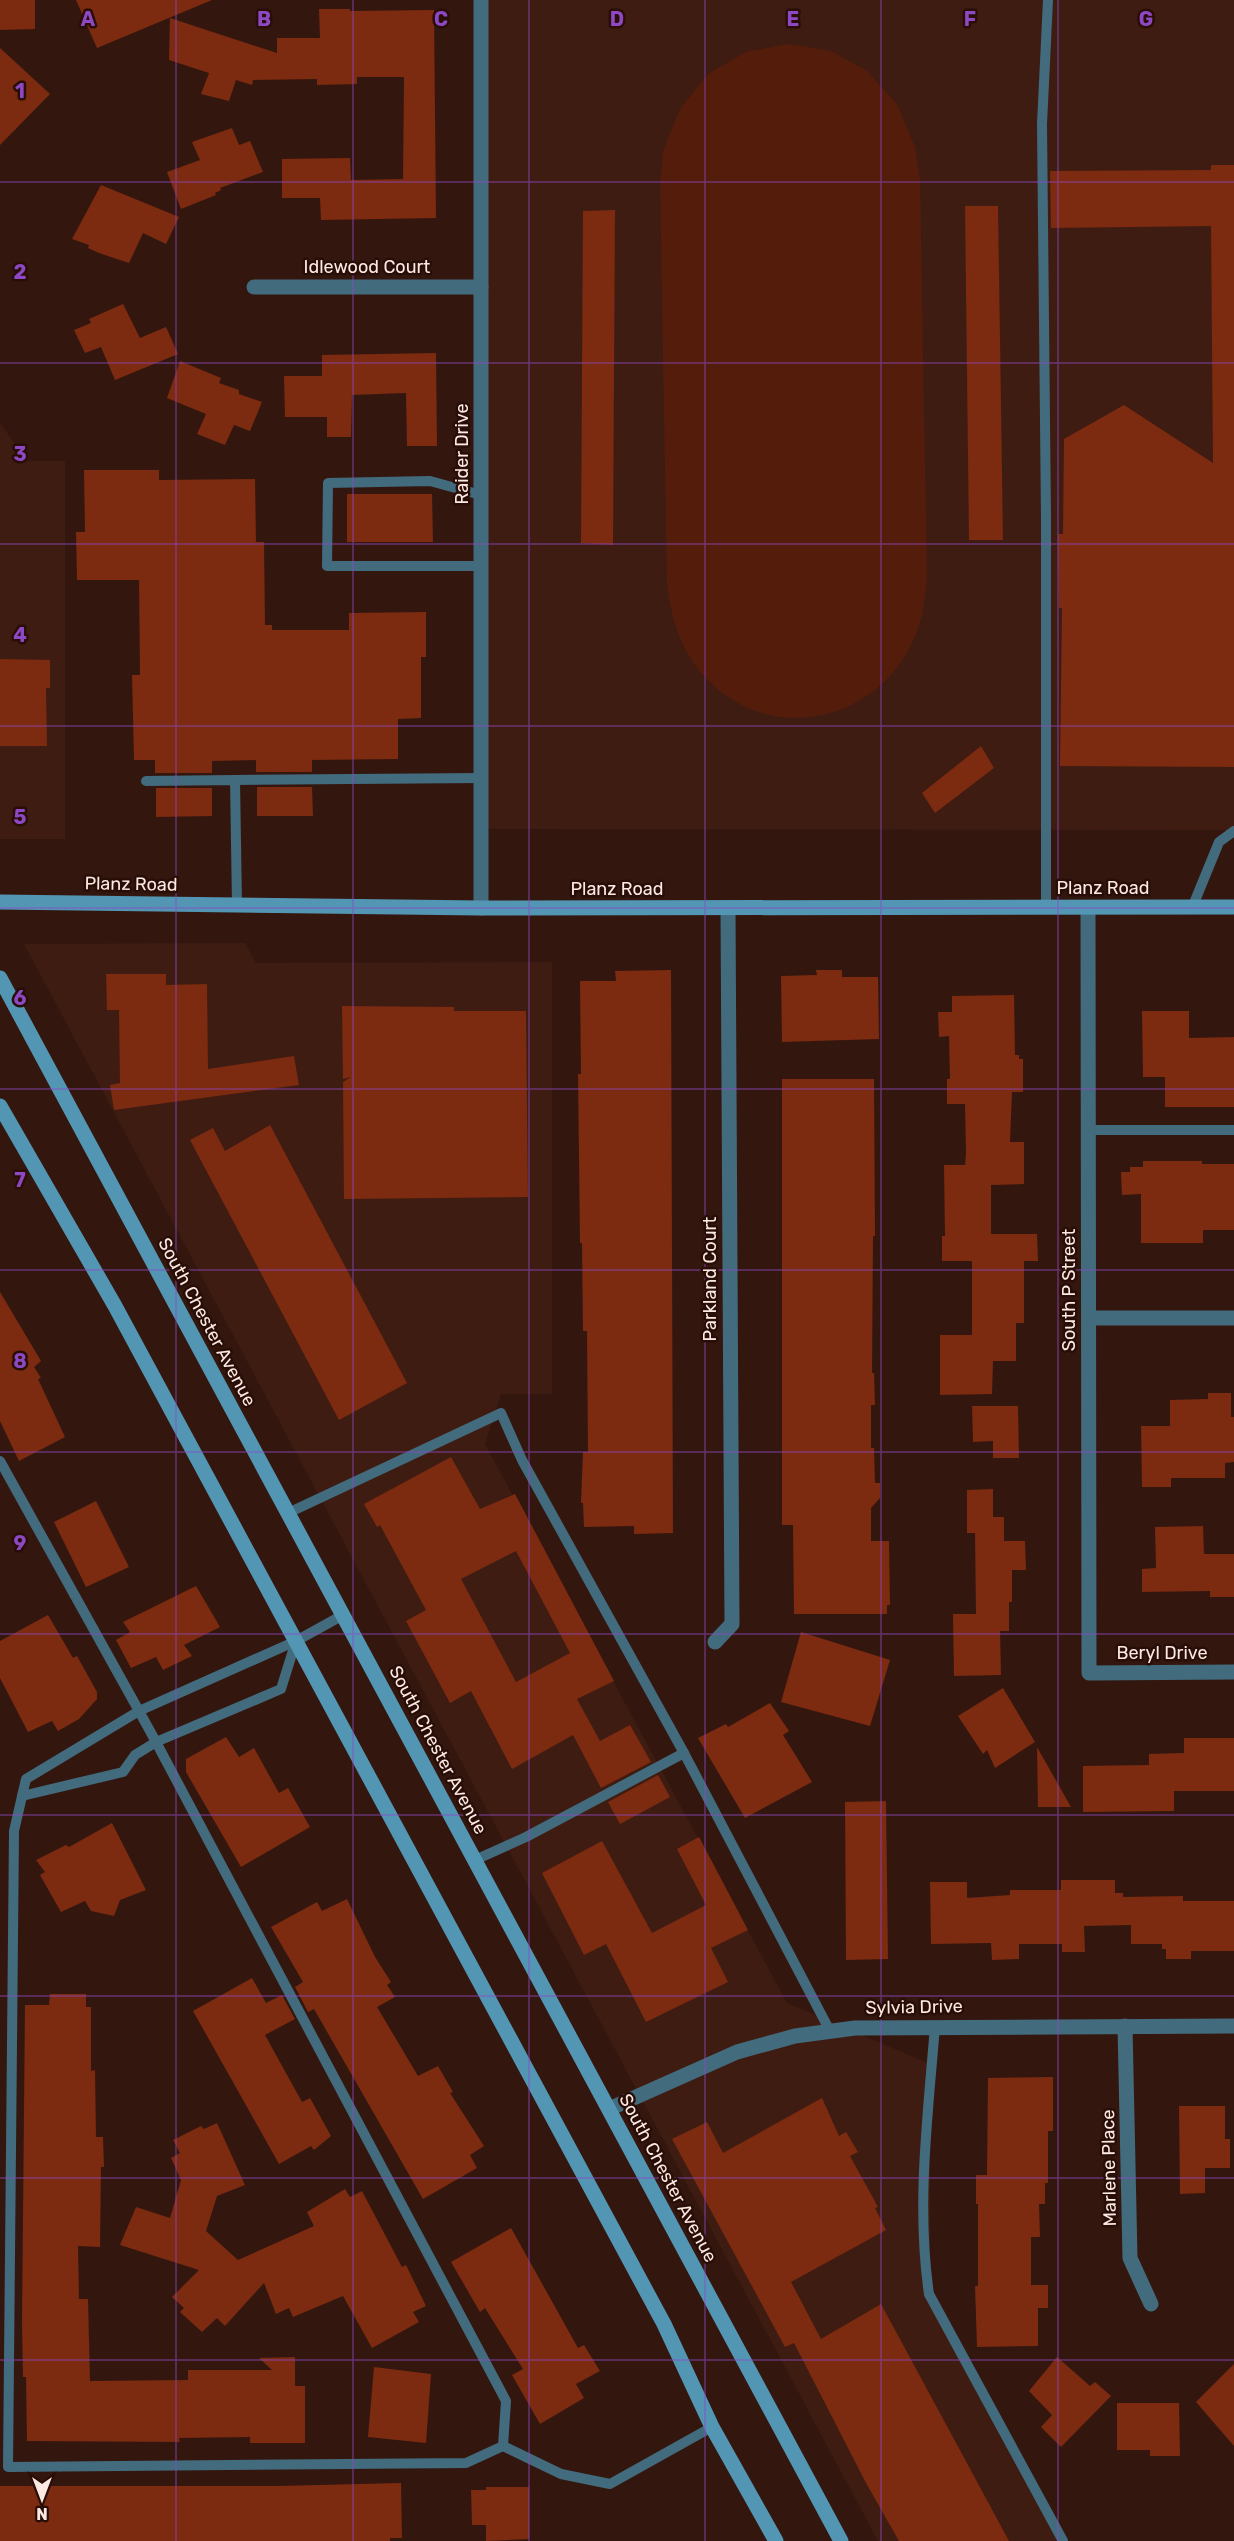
<svg xmlns="http://www.w3.org/2000/svg" width="1234" height="2541" font-family="Rubik,sans-serif">
  <style>
    .built { fill: #3f1c12 }
    .green { fill: #541d0b }
    .building { fill: #7c2a10; fill-rule: evenodd }
    .lines { fill: none; stroke-linecap: round; stroke-linejoin: round }
    .lane { stroke: #436b7e; stroke-width: 10 }
    .street { stroke: #436b7e; stroke-width: 15 }
    .secondary { stroke: #5396b4; stroke-width: 15 }
    .grid { fill: none; stroke: #8e48c4; stroke-width: 1.5; stroke-opacity: 0.55 }
    .labels { text-anchor: middle; dominant-baseline: central; stroke-width: 5; stroke-linejoin: round; paint-order: stroke }
    .street-label { font-size: 18px; fill: #fde9e3; stroke: #280e07 }
    .grid-label { font-size: 20px; text-anchor: middle; font-weight: bold; fill: #8e48c4; stroke: #280e07; stroke-width: 5; stroke-linejoin: round; paint-order: stroke }
  </style>
  <rect width="100%" height="100%" fill="#33170f"/>
  <!-- built -->
  <g class="built">
    <polygon points="482,0 1234,0 1234,830 481,829"/>
    <polygon points="0,423 27,461 65,461 65,839 0,839"/>
    <polygon points="245,943 256,963 552,962 552,1394 501,1394 485,1444 787,2003 930,2064 930,2288 1067,2541 878,2541 24,944"/>
  </g>
  <!-- green -->
  <path class="green" d="M 788,44 L 831,51 L 867,71 L 897,104 L 915,147 L 920,180 L 927,577 C 925,596 924,613 917,631 C 885,719 776,748 709,681 C 681,654 671,619 667,582 L 660,185 L 663,151 L 680,109 L 708,74 L 746,52 Z"/>
  <!-- building -->
  <g class="building">
    <polygon points="0,0 35,0 35,29 0,30"/>
    <polygon points="76,0 212,0 97,48"/>
    <polygon points="319,9 350,9 350,11 434,10 436,218 321,220 320,198 282,198 282,159 350,158 351,180 403,179 404,77 357,77 357,84 317,85 317,79 253,80 252,85 236,80 229,101 201,94 209,73 169,60 170,18 277,53 277,38 320,38"/>
    <polygon points="0,48 50,94 0,145"/>
    <polygon points="232,128 239,145 250,141 263,172 220,188 221,190 215,193 216,195 181,209 167,172 200,160 192,142"/>
    <polygon points="1211,165 1234,165 1234,767 1060,766 1062,608 1059,608 1058,534 1063,534 1064,439 1124,405 1213,463 1211,226 1051,228 1050,171 1211,170"/>
    <polygon points="101,185 179,217 166,244 143,233 129,263 99,253 88,248 89,245 72,239"/>
    <polygon points="965,206 998,206 1003,540 969,540"/>
    <polygon points="615,210 613,545 581,543 583,211"/>
    <polygon points="123,304 140,338 166,327 178,354 115,380 101,347 85,353 74,330 91,323 89,319"/>
    <polygon points="436,353 437,446 407,446 406,393 352,395 351,437 327,437 327,417 285,417 284,376 322,376 322,355"/>
    <polygon points="180,361 221,378 219,383 239,390 239,394 262,402 250,431 234,425 225,445 197,434 206,414 167,398"/>
    <polygon points="84,470 159,470 159,480 255,479 256,542 264,542 265,625 272,625 272,630 349,630 349,613 426,612 426,657 421,657 421,718 398,719 398,759 312,760 312,772 256,772 256,760 212,761 212,773 155,773 155,760 134,760 132,675 140,675 139,580 77,580 76,532 85,532"/>
    <polygon points="347,494 432,494 433,542 347,542"/>
    <polygon points="0,659 50,660 50,688 46,688 47,746 0,746"/>
    <polygon points="981,746 994,768 935,813 922,793"/>
    <polygon points="257,787 312,787 313,816 257,816"/>
    <polygon points="156,788 212,788 212,816 156,817"/>
    <polygon points="671,970 673,1533 634,1534 634,1526 584,1527 583,1503 581,1503 583,1452 588,1452 587,1331 583,1331 582,1243 580,1243 578,1074 581,1074 580,981 616,981 615,971"/>
    <polygon points="816,970 842,970 842,977 878,977 879,1039 782,1042 781,976 817,975"/>
    <polygon points="106,974 166,974 166,985 207,984 208,1069 294,1056 299,1085 114,1110 110,1085 120,1083 119,1010 107,1010"/>
    <polygon points="1014,995 1015,1055 1019,1055 1019,1059 1023,1059 1023,1092 1012,1092 1010,1142 1024,1142 1024,1184 991,1185 991,1234 1037,1234 1038,1261 1024,1261 1024,1323 1016,1323 1016,1361 993,1361 992,1394 940,1395 940,1335 972,1335 972,1261 942,1261 942,1236 945,1236 944,1165 965,1165 966,1154 965,1104 947,1104 947,1079 950,1079 949,1036 939,1037 938,1012 952,1012 952,996"/>
    <polygon points="342,1006 454,1007 454,1011 526,1011 528,1197 344,1199 343,1082 351,1077 343,1079"/>
    <polygon points="1142,1011 1189,1011 1189,1038 1234,1037 1234,1107 1165,1107 1165,1077 1143,1077"/>
    <polygon points="782,1079 874,1079 875,1236 873,1236 872,1373 874,1373 875,1405 871,1405 871,1448 874,1448 875,1483 880,1483 880,1498 871,1508 871,1541 889,1541 890,1605 887,1605 887,1614 794,1614 793,1525 782,1525"/>
    <polygon points="270,1125 407,1383 339,1420 190,1140 213,1128 225,1151"/>
    <polygon points="1143,1161 1202,1161 1202,1164 1234,1164 1234,1230 1203,1230 1203,1243 1141,1243 1141,1194 1122,1195 1121,1172 1130,1172 1130,1167 1143,1167"/>
    <polygon points="0,1292 41,1361 34,1367 41,1378 38,1379 65,1437 19,1461 0,1421"/>
    <polygon points="1208,1393 1231,1393 1231,1417 1234,1417 1234,1462 1225,1463 1225,1478 1171,1478 1171,1487 1142,1487 1141,1426 1170,1426 1170,1400 1208,1399"/>
    <polygon points="972,1406 1018,1406 1019,1458 993,1458 993,1441 973,1442"/>
    <path d="M 451,1457 L 480,1509 L 515,1494 L 614,1681 L 577,1699 L 600,1741 L 630,1725 L 651,1762 L 601,1788 L 573,1735 L 512,1769 L 471,1691 L 450,1703 L 406,1621 L 426,1610 L 380,1525 L 377,1527 L 364,1504 ZM 516,1551 L 570,1653 L 516,1682 L 461,1579 Z"/>
    <polygon points="993,1489 993,1517 1004,1517 1004,1541 1025,1541 1026,1570 1012,1570 1012,1602 1009,1602 1009,1631 1000,1631 1001,1675 954,1676 953,1614 976,1614 975,1533 967,1533 967,1490"/>
    <polygon points="96,1501 129,1567 86,1587 54,1522"/>
    <polygon points="1203,1526 1204,1554 1234,1554 1234,1597 1210,1597 1210,1591 1142,1592 1142,1569 1156,1568 1155,1527"/>
    <polygon points="196,1586 220,1627 184,1645 192,1656 163,1670 156,1657 131,1668 116,1640 130,1632 123,1622"/>
    <polygon points="48,1615 73,1658 77,1656 97,1692 97,1699 79,1719 58,1731 52,1721 28,1732 0,1678 0,1641"/>
    <polygon points="801,1632 890,1660 870,1726 781,1702"/>
    <polygon points="1003,1688 1035,1742 995,1768 987,1750 983,1754 958,1716"/>
    <polygon points="770,1703 789,1731 783,1735 812,1782 745,1818 698,1738 726,1724 728,1727"/>
    <polygon points="226,1737 239,1757 254,1748 279,1793 288,1788 310,1827 241,1867 186,1772 186,1759"/>
    <polygon points="1184,1738 1234,1738 1234,1791 1174,1791 1174,1811 1083,1812 1083,1766 1149,1765 1149,1754 1184,1753"/>
    <polygon points="1037,1747 1071,1807 1038,1807"/>
    <polygon points="658,1775 670,1797 620,1824 608,1802"/>
    <polygon points="886,1801 888,1959 846,1960 845,1802"/>
    <polygon points="112,1823 146,1890 120,1900 114,1916 91,1911 85,1901 61,1912 40,1875 45,1872 36,1860 66,1845 69,1847"/>
    <polygon points="699,1837 748,1930 711,1948 728,1982 646,2022 606,1944 584,1955 542,1873 602,1841 652,1933 706,1905 677,1849"/>
    <polygon points="1061,1880 1115,1880 1115,1893 1123,1893 1123,1897 1183,1896 1183,1901 1234,1901 1234,1951 1191,1951 1191,1959 1166,1959 1166,1949 1162,1949 1162,1944 1131,1944 1131,1925 1084,1926 1085,1952 1062,1952 1062,1944 1019,1944 1019,1959 992,1960 991,1943 931,1944 930,1882 967,1882 967,1898 1010,1895 1010,1890 1061,1890"/>
    <polygon points="347,1899 375,1957 391,1982 387,1985 395,1997 377,2007 418,2076 438,2066 453,2092 450,2093 484,2146 470,2155 477,2168 423,2199 314,2009 308,2012 295,1987 303,1982 271,1927 317,1902 322,1911"/>
    <polygon points="252,1978 266,2003 282,1995 295,2019 265,2035 302,2102 310,2098 331,2136 314,2150 311,2146 279,2164 193,2011"/>
    <polygon points="50,1994 86,1994 86,2007 91,2007 91,2071 95,2070 96,2137 103,2137 104,2167 101,2167 100,2247 78,2246 79,2299 88,2299 90,2381 188,2380 188,2370 272,2370 259,2358 295,2357 295,2386 305,2386 305,2443 250,2443 250,2437 179,2438 180,2442 27,2441 26,2377 23,2377 22,2323 25,2005 49,2005"/>
    <polygon points="1053,2077 1053,2131 1048,2131 1048,2183 1045,2183 1045,2204 1039,2204 1040,2237 1031,2237 1031,2285 1048,2285 1048,2308 1038,2308 1038,2346 977,2347 975,2286 978,2286 978,2204 976,2204 976,2175 987,2175 988,2078"/>
    <polygon points="822,2098 839,2136 846,2132 858,2152 850,2156 878,2207 875,2208 886,2230 791,2282 821,2339 881,2304 1009,2541 899,2541 866,2483 794,2343 785,2347 672,2139 707,2122 723,2153"/>
    <polygon points="1179,2106 1225,2106 1225,2139 1230,2139 1230,2168 1205,2168 1205,2193 1180,2194"/>
    <polygon points="217,2123 245,2185 217,2196 206,2231 238,2260 314,2226 307,2212 345,2189 350,2197 362,2191 402,2267 406,2265 426,2306 413,2312 419,2322 372,2348 343,2296 293,2317 289,2308 276,2314 264,2283 225,2326 217,2318 202,2332 180,2312 184,2308 172,2297 199,2270 120,2245 136,2207 170,2218 181,2180 171,2158 180,2153 173,2140 201,2126 204,2129"/>
    <polygon points="511,2228 578,2348 584,2345 600,2371 576,2384 584,2398 540,2424 512,2375 523,2369 485,2308 480,2312 451,2262"/>
    <polygon points="1057,2357 1090,2386 1095,2382 1111,2396 1061,2447 1041,2427 1052,2415 1029,2391"/>
    <polygon points="1234,2364 1234,2446 1196,2402"/>
    <polygon points="374,2367 431,2374 426,2443 368,2437"/>
    <polygon points="1117,2403 1179,2403 1180,2456 1150,2456 1150,2450 1117,2450"/>
    <polygon points="401,2483 402,2538 390,2538 390,2541 0,2541 0,2486 277,2486"/>
    <polygon points="486,2487 529,2487 529,2539 486,2541 486,2525 472,2525 471,2490 486,2490"/>
  </g>
  <g class="lines">
    <!-- lane -->
    <g class="lane">
      <polyline points="481,495 430,481 328,483 327,566 481,566"/>
      <polyline points="235,780 481,778"/>
      <polyline points="146,781 235,780 237,905"/>
      <polyline points="1046,908 1046,520 1042,124 1048,0"/>
      <polyline points="1192,908 1219,842 1234,831"/>
      <polyline points="1088,1130 1234,1130"/>
      <polyline points="0,1461 139,1711 156,1742 506,2401 503,2446 466,2463 8,2467 14,1831 26,1779 139,1711 296,1641 343,1615"/>
      <polyline points="288,1513 501,1413 522,1460 684,1753 526,1837 475,1860"/>
      <polyline points="684,1753 830,2031"/>
      <polyline points="22,1796 123,1772 135,1755 156,1742 281,1689 296,1641"/>
      <path d="M 935,2026 C 928,2115 916,2205 929,2294 L 1063,2541"/>
      <polyline points="503,2446 561,2474 610,2484 712,2427"/>
    </g>
    <!-- street -->
    <g class="street">
      <polyline points="254,287 481,287"/>
      <polyline points="481,908 481,0"/>
      <polyline points="1088,908 1089,1673 1234,1672"/>
      <polyline points="1089,1318 1234,1318"/>
      <polyline points="715,1642 732,1624 728,908"/>
      <polyline points="1125,2026 1130,2258 1151,2304"/>
      <polyline points="609,2109 737,2052 795,2036 855,2028 1234,2026"/>
    </g>
    <!-- secondary -->
    <g class="secondary">
      <polyline points="0,902 481,908 1234,907"/>
      <polyline points="0,978 841,2541"/>
      <polyline points="0,1106 115,1306 664,2324 712,2427 776,2541"/>
    </g>
  </g>
  <!-- grid -->
  <path class="grid" d="M 176,0 L 176,2541M 353,0 L 353,2541M 529,0 L 529,2541M 705,0 L 705,2541M 881,0 L 881,2541M 1058,0 L 1058,2541M 0,182 L 1234,182M 0,363 L 1234,363M 0,544 L 1234,544M 0,726 L 1234,726M 0,908 L 1234,908M 0,1089 L 1234,1089M 0,1270 L 1234,1270M 0,1452 L 1234,1452M 0,1634 L 1234,1634M 0,1815 L 1234,1815M 0,1996 L 1234,1996M 0,2178 L 1234,2178M 0,2360 L 1234,2360"/>
  <g class="labels">
    <!-- street labels -->
    <g class="street-label">
      <text x="367" y="267">Idlewood Court</text>
      <text transform="translate(462 454) rotate(-90)">Raider Drive</text>
      <text transform="translate(131 884) rotate(1)">Planz Road</text>
      <text x="1103" y="888">Planz Road</text>
      <text x="617" y="889">Planz Road</text>
      <text transform="translate(710 1279) rotate(-90)">Parkland Court</text>
      <text transform="translate(1069 1290) rotate(-90)">South P Street</text>
      <text transform="translate(207 1322) rotate(62)">South Chester Avenue</text>
      <text x="1162" y="1653">Beryl Drive</text>
      <text transform="translate(438 1750) rotate(62)">South Chester Avenue</text>
      <text transform="translate(914 2007) rotate(-1)">Sylvia Drive</text>
      <text transform="translate(1109 2168) rotate(-91)">Marlene Place</text>
      <text transform="translate(668 2178) rotate(62)">South Chester Avenue</text>
    </g>
  </g>
  <g class="grid-label">
    <text x="88" y="26">A</text>
    <text x="264" y="26">B</text>
    <text x="441" y="26">C</text>
    <text x="617" y="26">D</text>
    <text x="793" y="26">E</text>
    <text x="970" y="26">F</text>
    <text x="1146" y="26">G</text>
    <text x="20" y="98">1</text>
    <text x="20" y="279">2</text>
    <text x="20" y="461">3</text>
    <text x="20" y="642">4</text>
    <text x="20" y="824">5</text>
    <text x="20" y="1005">6</text>
    <text x="20" y="1187">7</text>
    <text x="20" y="1368">8</text>
    <text x="20" y="1550">9</text>
  </g>
  <!-- north arrow -->
  <g transform="translate(42 2499) rotate(180)" stroke="#280e07" stroke-width="4.5" paint-order="stroke">
  <path d="M0-4.5L10 22L0 15L-10 22Z" fill="#fde9e3"/>
  <text y="-9" font-size="16" font-weight="bold" text-anchor="middle" fill="#fde9e3">N</text>
  </g>
</svg>
